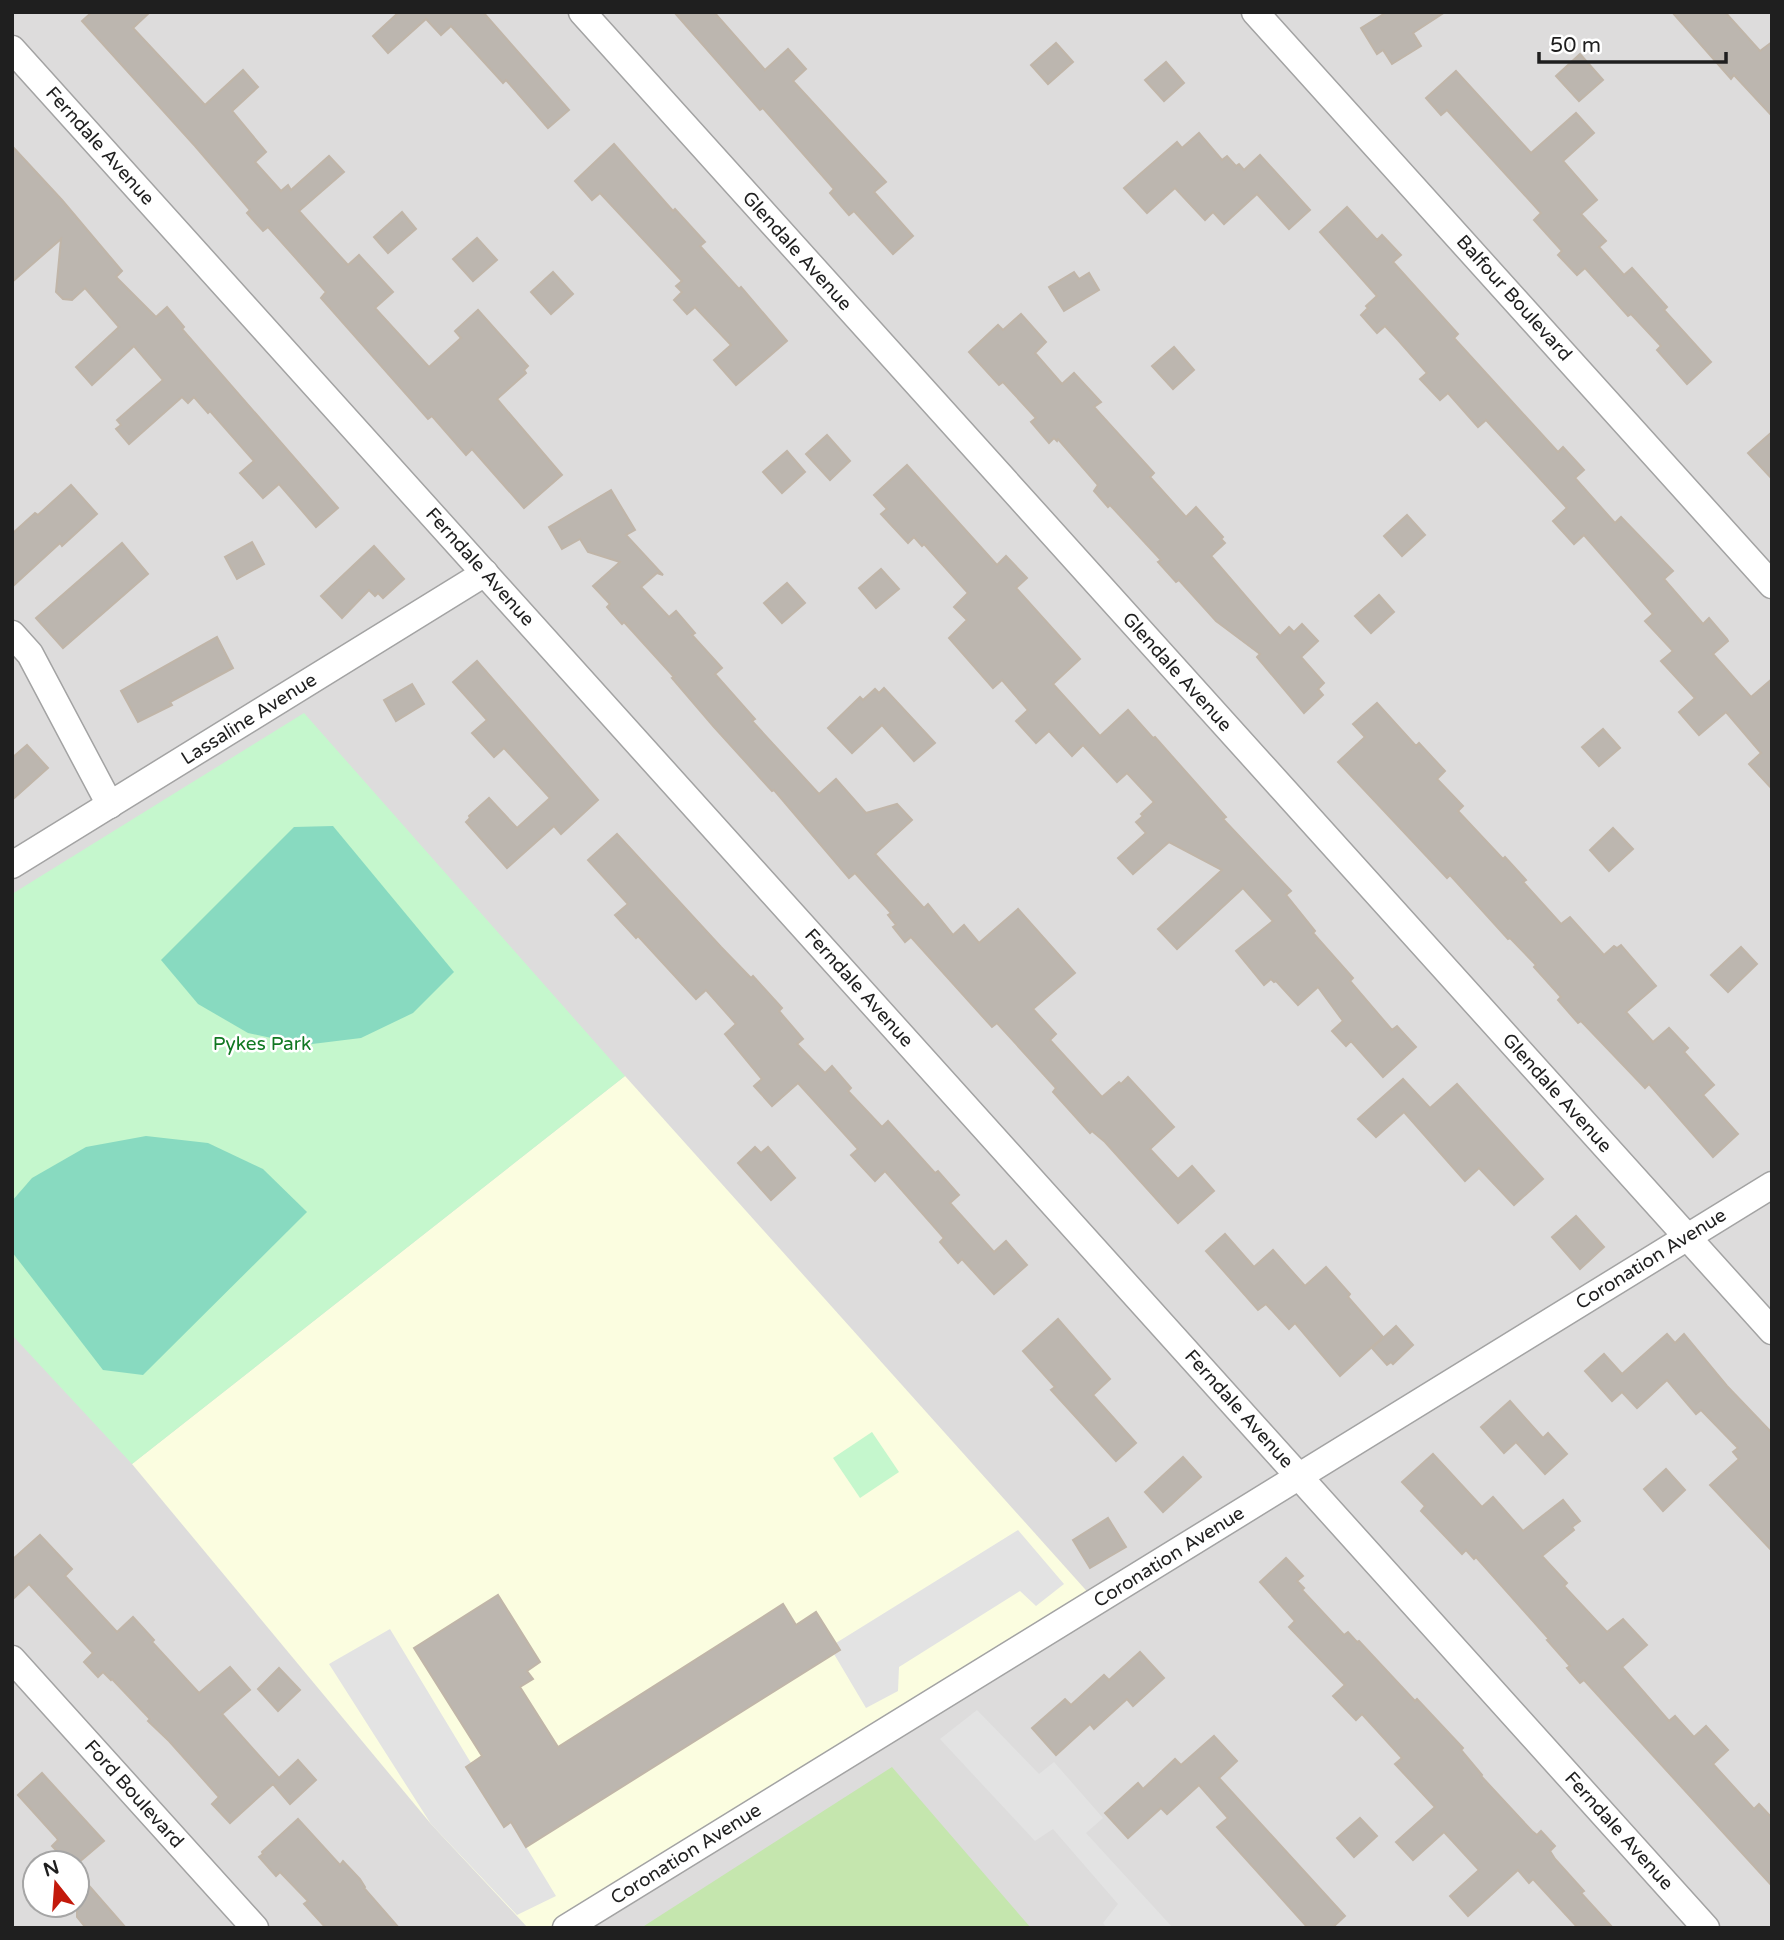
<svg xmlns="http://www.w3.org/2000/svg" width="1784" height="1940" font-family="'Varela Round',sans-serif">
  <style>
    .residential { fill: #dddcdc; fill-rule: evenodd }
    .education { fill: #fbfde0 }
    .grass { fill: #c5e6ae }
    .park { fill: #c5f7cd }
    .pitch { fill: #88dac0 }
    .parking { fill: #e3e3e3 }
    .building { fill: #bcb6af; stroke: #c0b5a8; stroke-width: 2 }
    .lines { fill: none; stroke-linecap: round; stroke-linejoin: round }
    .minor-casing { stroke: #a3a3a3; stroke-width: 29 }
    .minor { stroke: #fff; stroke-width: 26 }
    .labels { text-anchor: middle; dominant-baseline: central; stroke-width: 5; stroke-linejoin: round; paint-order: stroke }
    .street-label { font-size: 19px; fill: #1f1f1f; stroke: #fff }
    .park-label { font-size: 19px; fill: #117822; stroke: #fff }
  </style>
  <rect width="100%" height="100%" fill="#efede5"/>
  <!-- residential -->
  <path class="residential" d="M 12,12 L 1772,12 L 1772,1928 L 12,1928 ZM 35,1863 L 77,1863 L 77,1905 L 35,1905 Z"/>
  <!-- education -->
  <polygon class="education" points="625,1076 1101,1607 568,1928 528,1928 431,1824 132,1464"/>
  <!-- grass -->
  <polygon class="grass" points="892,1767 1031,1928 643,1926 644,1926"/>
  <!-- park -->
  <g class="park">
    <polygon points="304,713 625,1076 132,1464 12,1335 12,894"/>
    <polygon points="872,1432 899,1472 860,1498 833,1458"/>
  </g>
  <!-- pitch -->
  <g class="pitch">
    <polygon points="333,826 454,972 413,1013 361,1038 304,1045 248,1033 198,1004 161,960 294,827"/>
    <polygon points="146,1136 208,1143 263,1169 307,1212 143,1375 103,1370 12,1252 12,1201 32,1178 86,1147"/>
  </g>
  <!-- parking -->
  <g class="parking">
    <polygon points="1018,1530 1064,1584 1036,1606 1020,1591 899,1667 898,1691 866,1708 834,1654 840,1650 836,1643"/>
    <polygon points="390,1629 471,1763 466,1767 503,1827 511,1822 556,1896 517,1915 431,1824 329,1664"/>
    <polygon points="977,1710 1039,1774 1054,1762 1103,1818 1086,1833 1173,1928 1107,1928 1103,1923 1118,1904 1053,1829 1035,1841 940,1739"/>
  </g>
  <!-- building -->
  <g class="building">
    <polygon points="92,12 150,12 133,28 205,105 243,70 258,87 232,111 266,152 255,162 281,191 288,185 291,190 329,156 344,172 299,211 348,265 359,255 393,292 375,308 429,367 461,338 455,331 478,310 528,366 524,370 526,373 497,399 562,475 524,508 472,449 466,455 432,416 428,419 321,298 326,292 268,227 263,231 247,213 250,210 195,146 82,21"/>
    <polygon points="399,12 483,12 569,110 548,128 506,80 503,83 451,26 441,35 426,19 388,53 373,36"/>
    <polygon points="674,12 714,12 765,70 788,49 806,69 793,81 886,182 874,192 913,236 893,254 854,211 849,215 830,193 834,189 763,108 760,110"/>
    <polygon points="1387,12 1445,12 1413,33 1421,46 1392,64 1383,50 1377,54 1361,28"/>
    <polygon points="1672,12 1725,12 1760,51 1772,42 1772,116 1734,75 1731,79"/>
    <polygon points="1056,43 1073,62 1048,84 1031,65"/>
    <polygon points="1580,54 1603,80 1579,101 1556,76"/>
    <polygon points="1166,62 1184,83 1164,101 1145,80"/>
    <polygon points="1456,71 1531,153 1576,113 1594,133 1563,161 1597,200 1581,214 1606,241 1599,247 1624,275 1632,268 1667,307 1664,310 1711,362 1687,384 1657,350 1661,346 1631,314 1628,316 1585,268 1577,275 1558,255 1562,251 1534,220 1541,213 1447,110 1441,115 1426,98"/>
    <polygon points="1199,133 1222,160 1227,156 1236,166 1239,164 1244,170 1260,155 1310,210 1289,229 1257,194 1224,224 1213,212 1205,220 1175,188 1147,213 1124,188 1177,142 1182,148"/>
    <polygon points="614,144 673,211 675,209 705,242 700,246 739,289 741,287 787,341 736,385 714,360 731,345 695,307 687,314 674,300 682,292 676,286 682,281 600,193 592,200 575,181"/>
    <polygon points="12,146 62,200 122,271 116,277 156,317 167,307 184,327 182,329 338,508 316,527 279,484 263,498 240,473 254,461 210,411 208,413 194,397 188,403 182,397 129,444 116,429 121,425 117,420 163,380 134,346 92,385 76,367 119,327 85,288 72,300 63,299 56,292 61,239 12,282"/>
    <polygon points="1347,207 1377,240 1382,235 1401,255 1393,262 1458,334 1454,338 1558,452 1563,447 1584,470 1575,478 1615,523 1621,517 1673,571 1664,579 1703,624 1709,618 1727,639 1728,641 1713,654 1751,697 1772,679 1772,789 1749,764 1761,753 1726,712 1699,735 1679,712 1695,698 1661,661 1673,651 1645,621 1653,614 1584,535 1574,544 1553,521 1567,508 1486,420 1478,427 1448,393 1440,400 1420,379 1427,373 1398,340 1385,326 1377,333 1361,315 1368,308 1366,306 1377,296 1320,232"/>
    <polygon points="402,212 416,229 388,253 374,237"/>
    <polygon points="477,238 497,260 473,281 453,259"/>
    <polygon points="553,272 573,294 551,314 531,292"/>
    <polygon points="1074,272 1079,279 1089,273 1099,290 1064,311 1049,287"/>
    <polygon points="1021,314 1046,342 1035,353 1062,384 1074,373 1101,402 1094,407 1154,473 1150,477 1186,517 1196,507 1223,537 1221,539 1225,543 1211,556 1280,636 1289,627 1294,632 1302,624 1318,641 1301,657 1324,683 1318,689 1323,695 1304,713 1257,657 1260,654 1216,621 1179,580 1176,582 1158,562 1161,560 1110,505 1108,507 1094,491 1098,485 1058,439 1057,441 1054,438 1049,443 1031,422 1036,418 1003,382 999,385 969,352 998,325 1003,330"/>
    <polygon points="1174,347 1194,370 1173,389 1152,366"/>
    <polygon points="1772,432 1772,479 1748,453"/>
    <polygon points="827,435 850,461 830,480 806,454"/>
    <polygon points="787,451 805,472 782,493 763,472"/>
    <polygon points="907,465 997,565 1006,556 1027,578 1016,588 1080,659 1053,684 1100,736 1128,710 1153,738 1155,737 1226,817 1223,819 1291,891 1286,895 1315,931 1313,933 1353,978 1350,981 1392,1030 1397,1026 1416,1047 1383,1077 1351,1041 1346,1046 1332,1031 1343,1021 1318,987 1298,1005 1276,981 1274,982 1271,979 1264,985 1236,951 1273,921 1243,888 1177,949 1158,929 1222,870 1169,842 1133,874 1118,858 1146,833 1136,822 1143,816 1141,814 1154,802 1127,773 1117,782 1083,745 1072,756 1049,731 1036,743 1016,721 1028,710 1002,680 993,688 949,638 967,620 954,607 968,593 924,544 922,546 914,537 908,543 881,514 887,509 874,495"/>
    <polygon points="71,485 97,514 62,546 60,543 12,587 12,534 35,513 38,515"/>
    <polygon points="611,490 635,530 626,535 663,575 657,573 641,587 669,617 676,611 695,633 692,635 722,668 715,674 755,719 752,721 819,794 836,779 866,813 897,804 912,820 875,854 924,908 928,904 953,935 964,925 979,943 1018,909 1075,973 1033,1009 1056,1034 1050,1040 1102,1097 1119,1082 1121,1084 1128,1077 1174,1127 1150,1149 1178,1179 1192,1166 1214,1191 1178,1223 1105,1142 1092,1131 1090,1133 1053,1092 1056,1088 997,1023 992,1027 911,937 905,942 893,927 896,925 888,915 891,913 855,873 849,878 774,790 772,791 714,727 672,678 674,677 624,622 622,624 607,607 610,604 593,586 620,562 588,552 580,539 562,549 549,527"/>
    <polygon points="1407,515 1425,535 1402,556 1384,536"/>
    <polygon points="252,542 264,564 237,579 225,557"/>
    <polygon points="122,543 148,574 63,648 36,618"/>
    <polygon points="374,546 404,579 383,598 378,593 375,596 369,590 342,618 321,596"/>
    <polygon points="881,569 899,589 876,608 859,588"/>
    <polygon points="787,583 805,603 782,623 764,603"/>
    <polygon points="1379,595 1394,612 1371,633 1355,616"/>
    <polygon points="217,637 233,668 170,702 172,705 138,722 121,691"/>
    <polygon points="477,661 598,800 561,834 554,826 507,868 466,822 470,818 469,816 489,798 517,828 550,798 504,748 494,757 472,733 487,720 453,682"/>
    <polygon points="412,684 424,704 396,721 384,700"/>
    <polygon points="884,688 935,743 914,761 882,725 852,753 828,728 860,697 863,700 875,689 879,693"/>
    <polygon points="1377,703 1416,746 1419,743 1445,771 1437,779 1463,806 1458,811 1503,859 1505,857 1526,880 1523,882 1561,924 1570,917 1604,955 1614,946 1617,948 1621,945 1656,986 1626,1012 1653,1042 1669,1028 1688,1048 1684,1052 1714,1085 1703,1095 1738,1134 1713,1157 1649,1084 1645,1088 1581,1021 1578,1023 1558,1000 1561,997 1534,967 1536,965 1510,938 1508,939 1450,875 1447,878 1338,762 1365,737 1353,724"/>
    <polygon points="1603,729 1620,748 1599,766 1582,747"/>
    <polygon points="27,745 48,768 12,800 12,758"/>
    <polygon points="1613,828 1633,849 1609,871 1590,850"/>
    <polygon points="617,834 721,947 751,978 753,976 782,1008 779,1011 803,1039 797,1044 825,1073 832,1066 851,1088 848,1091 882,1127 888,1121 935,1173 938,1171 959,1195 950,1203 994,1252 1006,1241 1027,1265 994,1294 962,1259 958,1263 940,1242 944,1238 885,1171 875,1181 851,1155 858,1149 798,1083 772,1106 754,1086 762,1079 725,1034 736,1024 706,990 696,999 638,936 636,938 615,915 628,904 588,860"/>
    <polygon points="1741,947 1757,964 1728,992 1711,975"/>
    <polygon points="1403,1079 1430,1108 1457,1084 1543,1179 1514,1205 1479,1168 1465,1181 1404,1112 1376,1137 1358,1119"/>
    <polygon points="755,1147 761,1153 768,1147 795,1178 771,1200 738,1163"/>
    <polygon points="1576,1216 1604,1247 1580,1269 1552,1237"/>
    <polygon points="1225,1234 1254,1267 1273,1250 1305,1286 1326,1267 1350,1294 1348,1297 1383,1337 1340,1376 1295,1323 1289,1329 1266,1304 1258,1310 1206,1251"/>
    <polygon points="1058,1319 1110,1379 1093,1395 1136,1443 1116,1461 1051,1390 1055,1387 1023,1351"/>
    <polygon points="1396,1326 1413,1345 1393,1364 1391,1362 1387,1365 1372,1348"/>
    <polygon points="1667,1334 1675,1343 1684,1334 1727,1386 1772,1433 1772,1551 1710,1485 1739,1459 1733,1452 1738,1448 1701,1410 1696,1414 1667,1380 1637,1408 1622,1392 1612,1401 1585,1371 1604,1354 1622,1374"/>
    <polygon points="1510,1401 1543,1438 1548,1433 1567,1454 1545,1474 1516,1442 1504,1453 1481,1427"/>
    <polygon points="1433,1454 1482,1507 1493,1497 1523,1531 1563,1500 1580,1521 1572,1527 1574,1530 1542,1556 1567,1583 1564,1586 1607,1632 1623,1619 1647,1645 1622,1667 1669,1721 1675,1716 1694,1737 1706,1726 1728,1750 1713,1764 1754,1809 1759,1804 1772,1818 1772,1886 1584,1680 1580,1683 1567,1668 1570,1666 1547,1640 1549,1639 1476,1557 1474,1559 1466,1550 1462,1554 1421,1511 1425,1506 1402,1482"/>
    <polygon points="1183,1457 1201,1477 1163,1512 1145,1492"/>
    <polygon points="1666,1469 1685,1490 1663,1511 1644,1489"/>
    <polygon points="1108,1518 1126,1547 1090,1568 1073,1540"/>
    <polygon points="40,1535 72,1569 65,1576 117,1632 133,1617 154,1640 152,1642 199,1693 230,1667 250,1690 222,1714 279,1778 298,1760 316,1780 290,1804 273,1784 230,1823 212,1804 219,1797 169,1741 148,1721 150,1719 112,1679 111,1680 103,1672 98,1677 84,1662 93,1653 29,1584 12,1600 12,1560"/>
    <polygon points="1286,1558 1303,1576 1297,1581 1304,1588 1302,1590 1344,1635 1348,1632 1357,1642 1359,1641 1415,1701 1417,1699 1463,1748 1461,1750 1482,1775 1481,1776 1532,1831 1537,1835 1541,1831 1555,1846 1550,1851 1555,1859 1584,1891 1581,1893 1613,1928 1578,1928 1533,1879 1529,1883 1518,1870 1468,1916 1450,1896 1479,1870 1444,1832 1413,1860 1396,1842 1435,1807 1395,1764 1402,1758 1362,1714 1356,1720 1333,1696 1345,1685 1289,1627 1295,1621 1260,1582"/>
    <polygon points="498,1595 540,1662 527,1671 533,1679 520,1687 558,1747 783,1604 796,1625 816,1612 840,1650 526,1847 511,1822 504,1827 466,1767 482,1756 414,1648"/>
    <polygon points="1140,1652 1164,1678 1133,1706 1127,1699 1094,1729 1090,1724 1056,1755 1032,1728 1065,1699 1071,1705 1104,1675 1109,1680"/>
    <polygon points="279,1668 300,1690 278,1711 258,1689"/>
    <polygon points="1214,1736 1237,1761 1219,1778 1345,1916 1332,1928 1308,1928 1217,1827 1228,1818 1199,1785 1167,1814 1161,1808 1128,1838 1105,1813 1138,1783 1143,1789 1175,1759 1181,1765"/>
    <polygon points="42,1773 104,1841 77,1864 68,1863 52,1846 58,1840 56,1837 18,1795"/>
    <polygon points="1360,1818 1377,1836 1354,1857 1337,1838"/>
    <polygon points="298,1819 340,1865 343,1861 360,1879 365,1887 364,1888 399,1928 326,1928 304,1904 308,1901 280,1872 276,1876 259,1857 263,1854 262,1852"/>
    <polygon points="77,1872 126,1928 86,1928 77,1917"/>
  </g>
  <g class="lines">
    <!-- minor casing -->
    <g class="minor-casing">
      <g id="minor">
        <polyline points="582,12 1772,1331"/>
        <polyline points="1255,12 1772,585"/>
        <polyline points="12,49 1706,1928"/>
        <polyline points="12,634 30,654 110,805"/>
        <polyline points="12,865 485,573"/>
        <polyline points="12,1659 255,1928"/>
        <polyline points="566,1928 1772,1185"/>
      </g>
    </g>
    <!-- minor -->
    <use href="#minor" class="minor"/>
  </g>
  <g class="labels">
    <!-- street labels -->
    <g class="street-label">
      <text transform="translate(100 146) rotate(48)">Ferndale Avenue</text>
      <text transform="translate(797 251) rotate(48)">Glendale Avenue</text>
      <text transform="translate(1514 298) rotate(48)">Balfour Boulevard</text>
      <text transform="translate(480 567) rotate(48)">Ferndale Avenue</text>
      <text transform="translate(1177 672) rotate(48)">Glendale Avenue</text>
      <text transform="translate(249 719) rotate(-32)">Lassaline Avenue</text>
      <text transform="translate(859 988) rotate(48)">Ferndale Avenue</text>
      <text transform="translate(1557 1093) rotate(48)">Glendale Avenue</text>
      <text transform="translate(1651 1259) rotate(-32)">Coronation Avenue</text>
      <text transform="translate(1239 1409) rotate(48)">Ferndale Avenue</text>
      <text transform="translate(1169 1557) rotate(-32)">Coronation Avenue</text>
      <text transform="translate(134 1794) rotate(48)">Ford Boulevard</text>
      <text transform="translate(1619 1831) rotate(48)">Ferndale Avenue</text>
      <text transform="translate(686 1854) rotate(-32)">Coronation Avenue</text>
    </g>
    <!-- park labels -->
    <g class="park-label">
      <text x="262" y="1044">Pykes Park</text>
    </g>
  </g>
  <!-- border -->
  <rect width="1784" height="1940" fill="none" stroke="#1f1f1f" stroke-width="28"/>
  <!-- north arrow -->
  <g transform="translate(56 1884) rotate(343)"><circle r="33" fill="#ffffff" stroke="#a5a5a5" stroke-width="2"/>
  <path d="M0-5L12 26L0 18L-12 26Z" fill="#c3190b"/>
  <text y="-10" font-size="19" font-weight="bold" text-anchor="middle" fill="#1f1f1f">N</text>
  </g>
  <!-- scale -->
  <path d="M1539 52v10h187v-10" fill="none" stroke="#1f1f1f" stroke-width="3.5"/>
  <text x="1550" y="52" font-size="21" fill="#1f1f1f" stroke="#ffffff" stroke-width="5" paint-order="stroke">50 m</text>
</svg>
